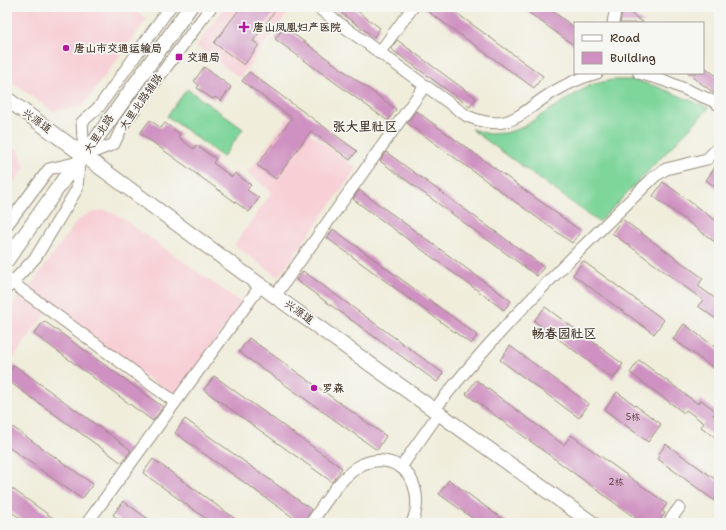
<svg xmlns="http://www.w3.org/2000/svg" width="726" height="530" font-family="'Shantell Sans','LXGW WenKai TC',sans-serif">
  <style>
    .built { fill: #f7cfd5 }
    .garden { fill: #7fd69b; stroke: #5d805c }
    .building { fill: #cf91c1 }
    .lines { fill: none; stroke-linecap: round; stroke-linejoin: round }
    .minor-casing { stroke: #968c7c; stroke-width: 13 }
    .major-casing { stroke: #968c7c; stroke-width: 16 }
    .minor { stroke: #fff; stroke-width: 11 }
    .major { stroke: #fff; stroke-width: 14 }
    .poi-dot { fill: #b5179e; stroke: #f6f6f2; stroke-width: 1.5 }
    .labels { text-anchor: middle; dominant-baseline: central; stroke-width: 3.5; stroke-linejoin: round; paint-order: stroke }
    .number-label { font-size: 9px; fill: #604447 }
    .poi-label { font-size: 11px; font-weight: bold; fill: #3b2a1e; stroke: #f6f6f2; text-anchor: start }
    .street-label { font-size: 11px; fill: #3b2a1e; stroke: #f6f6f2 }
    .quarter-label { font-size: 13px; font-weight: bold; fill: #3b2a1e; stroke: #f6f6f2 }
  </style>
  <rect width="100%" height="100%" fill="#f6f6f2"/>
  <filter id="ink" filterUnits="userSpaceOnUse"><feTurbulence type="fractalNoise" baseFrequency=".025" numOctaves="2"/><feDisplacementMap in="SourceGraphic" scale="8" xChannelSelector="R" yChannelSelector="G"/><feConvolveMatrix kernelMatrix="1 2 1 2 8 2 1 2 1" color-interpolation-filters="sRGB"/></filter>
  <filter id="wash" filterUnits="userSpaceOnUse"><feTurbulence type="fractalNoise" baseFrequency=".012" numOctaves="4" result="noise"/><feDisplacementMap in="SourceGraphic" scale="16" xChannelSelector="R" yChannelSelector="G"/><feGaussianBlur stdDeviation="0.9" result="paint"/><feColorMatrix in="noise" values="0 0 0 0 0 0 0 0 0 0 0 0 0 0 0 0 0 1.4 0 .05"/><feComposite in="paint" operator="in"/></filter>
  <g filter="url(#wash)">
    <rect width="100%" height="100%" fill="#f0eddb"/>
    <!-- built -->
    <g class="built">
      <polygon points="7,7 131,7 147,19 82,107 52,111 7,78"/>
      <polygon points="225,7 292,7 240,78 196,46"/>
      <polygon points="288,117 357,168 278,277 234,245 272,192 247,173"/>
      <polygon points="7,143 19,151 25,167 7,192"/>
      <polygon points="104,210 119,216 242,303 175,397 49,309 7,367 7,314 24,291 27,291 77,221 87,214"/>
    </g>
    <!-- garden -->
    <g class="garden">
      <polygon points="612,80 634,80 658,87 709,108 599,222 471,129 489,134 506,133 521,128 590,85"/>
      <polygon points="187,89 243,129 223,157 167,116"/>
    </g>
    <g id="blocks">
      <!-- building -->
      <g class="building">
        <polygon points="241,7 278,7 253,41 259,45 244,65 214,43"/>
        <polygon points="333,7 352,7 380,28 374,37"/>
        <polygon points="422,7 448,7 543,76 534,88"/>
        <polygon points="521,7 547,7 575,28 575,46"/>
        <polygon points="626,10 644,23 620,23 621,16"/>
        <polygon points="284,27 396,109 388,121 275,39"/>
        <polygon points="397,40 476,98 470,107 391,49"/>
        <polygon points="703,66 719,78 719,86 714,93 687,73 703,73"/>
        <polygon points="204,67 231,87 221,101 215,97 213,99 197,88 199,85 194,81"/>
        <polygon points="249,72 357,151 350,160 311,131 276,179 257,165 292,118 242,81"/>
        <polygon points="416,111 581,231 572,243 407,123"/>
        <polygon points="150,120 161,128 165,123 180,134 178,137 194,149 196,145 216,159 213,163 232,177 235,173 251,185 247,190 259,198 249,212 140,133"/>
        <polygon points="386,152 544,267 537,276 380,161"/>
        <polygon points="719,162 719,190 706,180"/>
        <polygon points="663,182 719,223 719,245 653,196"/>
        <polygon points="359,190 511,301 504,310 353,199"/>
        <polygon points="622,219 703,278 698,286 719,301 719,321 698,306 703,300 612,233"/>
        <polygon points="333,229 477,335 471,344 327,238"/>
        <polygon points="583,261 664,320 654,334 573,275"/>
        <polygon points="303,271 443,373 437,382 296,280"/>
        <polygon points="545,307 623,364 613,379 534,321"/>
        <polygon points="44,321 163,407 153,421 34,334"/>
        <polygon points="684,324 719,350 719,372 673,339"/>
        <polygon points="249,338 386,436 377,450 239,352"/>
        <polygon points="510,346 589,404 579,418 500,360"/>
        <polygon points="639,360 698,404 701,400 716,411 713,415 719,419 719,440 701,427 704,423 686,410 684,413 630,373"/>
        <polygon points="14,365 131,450 122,463 7,380 7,375"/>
        <polygon points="214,376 342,468 332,482 204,390"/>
        <polygon points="476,380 564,445 571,435 667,504 662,511 665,513 658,523 642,523 466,394"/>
        <polygon points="617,392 661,424 648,442 605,410"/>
        <polygon points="185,419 312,510 303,523 301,523 175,433"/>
        <polygon points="7,423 93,484 82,499 7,446"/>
        <polygon points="666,444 719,482 719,504 658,459 660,456 658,455"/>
        <polygon points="153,459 241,523 212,523 143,473"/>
        <polygon points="449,480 508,523 479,523 439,494"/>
        <polygon points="7,485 60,523 27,523 7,509"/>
        <polygon points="123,501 154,523 124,523 113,515"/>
      </g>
    </g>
  </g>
  <g filter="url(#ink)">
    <use href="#blocks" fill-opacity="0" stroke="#968c7c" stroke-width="1"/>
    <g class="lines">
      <!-- minor casing -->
      <g class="minor-casing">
        <g id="minor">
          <polyline points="170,7 99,107 82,122 84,156 114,144 123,125 211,7"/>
          <path d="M 317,7 L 467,116 C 512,135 520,111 555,91 C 567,84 583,77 597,73"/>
          <polyline points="613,23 616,7"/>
          <polyline points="379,53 413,7"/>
          <polyline points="639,73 663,80 713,101 719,105"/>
          <polyline points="7,225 49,169 79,162 77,189 36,257 7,288"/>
          <polyline points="7,279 175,402"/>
          <polyline points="275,296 424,87"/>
          <path d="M 435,409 C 500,325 579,251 655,176 L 666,169 L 707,159 L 719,147"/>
          <polyline points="401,467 434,420"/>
          <polyline points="87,523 256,292"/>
          <path d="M 311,523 C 326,502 340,476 363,464 C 370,461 377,460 384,461 C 414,465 423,498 412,523"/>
          <polyline points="668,523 679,508"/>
        </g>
      </g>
      <!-- major casing -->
      <g class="major-casing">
        <g id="major">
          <polyline points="7,99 275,296 592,523"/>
          <polyline points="7,260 64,179 84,156 190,7"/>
        </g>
      </g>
      <!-- minor -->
      <use href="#minor" class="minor"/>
      <!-- major -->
      <use href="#major" class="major"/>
    </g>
  </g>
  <!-- markers -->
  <g class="poi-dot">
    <path d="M242 21h4v4h4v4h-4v4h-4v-4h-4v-4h4z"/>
    <circle cx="66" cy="48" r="4"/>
    <rect x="175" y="53" width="8" height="8" rx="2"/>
    <circle cx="314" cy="388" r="4"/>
  </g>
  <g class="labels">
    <!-- number labels -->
    <g class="number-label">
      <text x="633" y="417">5栋</text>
      <text x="616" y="482">2栋</text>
    </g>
    <!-- poi labels -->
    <g class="poi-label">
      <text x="253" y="27">唐山凤凰妇产医院</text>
      <text x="74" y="48">唐山市交通运输局</text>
      <text x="187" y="57">交通局</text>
      <text x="322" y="388">罗森</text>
    </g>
    <!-- street labels -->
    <g class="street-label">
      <text transform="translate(141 102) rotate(-55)">大里北路辅路</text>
      <text transform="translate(37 121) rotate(36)">兴源道</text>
      <text transform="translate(99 134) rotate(-56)">大里北路</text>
      <text transform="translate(299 312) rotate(36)">兴源道</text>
    </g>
    <!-- quarter labels -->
    <g class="quarter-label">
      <text x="365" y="126">张大里社区</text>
      <text x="564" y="333">畅春园社区</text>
    </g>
  </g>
  <!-- margin -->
  <rect width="726" height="530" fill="none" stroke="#f6f6f2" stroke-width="24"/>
  <!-- legend -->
  <rect x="574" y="22" width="130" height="52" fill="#f6f6f2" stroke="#aba49d"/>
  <rect x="582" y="35" width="20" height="6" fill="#ffffff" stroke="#aba49d"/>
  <text x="610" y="42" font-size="12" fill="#3b2a1e">Road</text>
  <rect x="582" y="52" width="20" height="12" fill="#cf91c1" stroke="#aba49d"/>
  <text x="610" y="62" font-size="12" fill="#3b2a1e">Building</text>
</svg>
